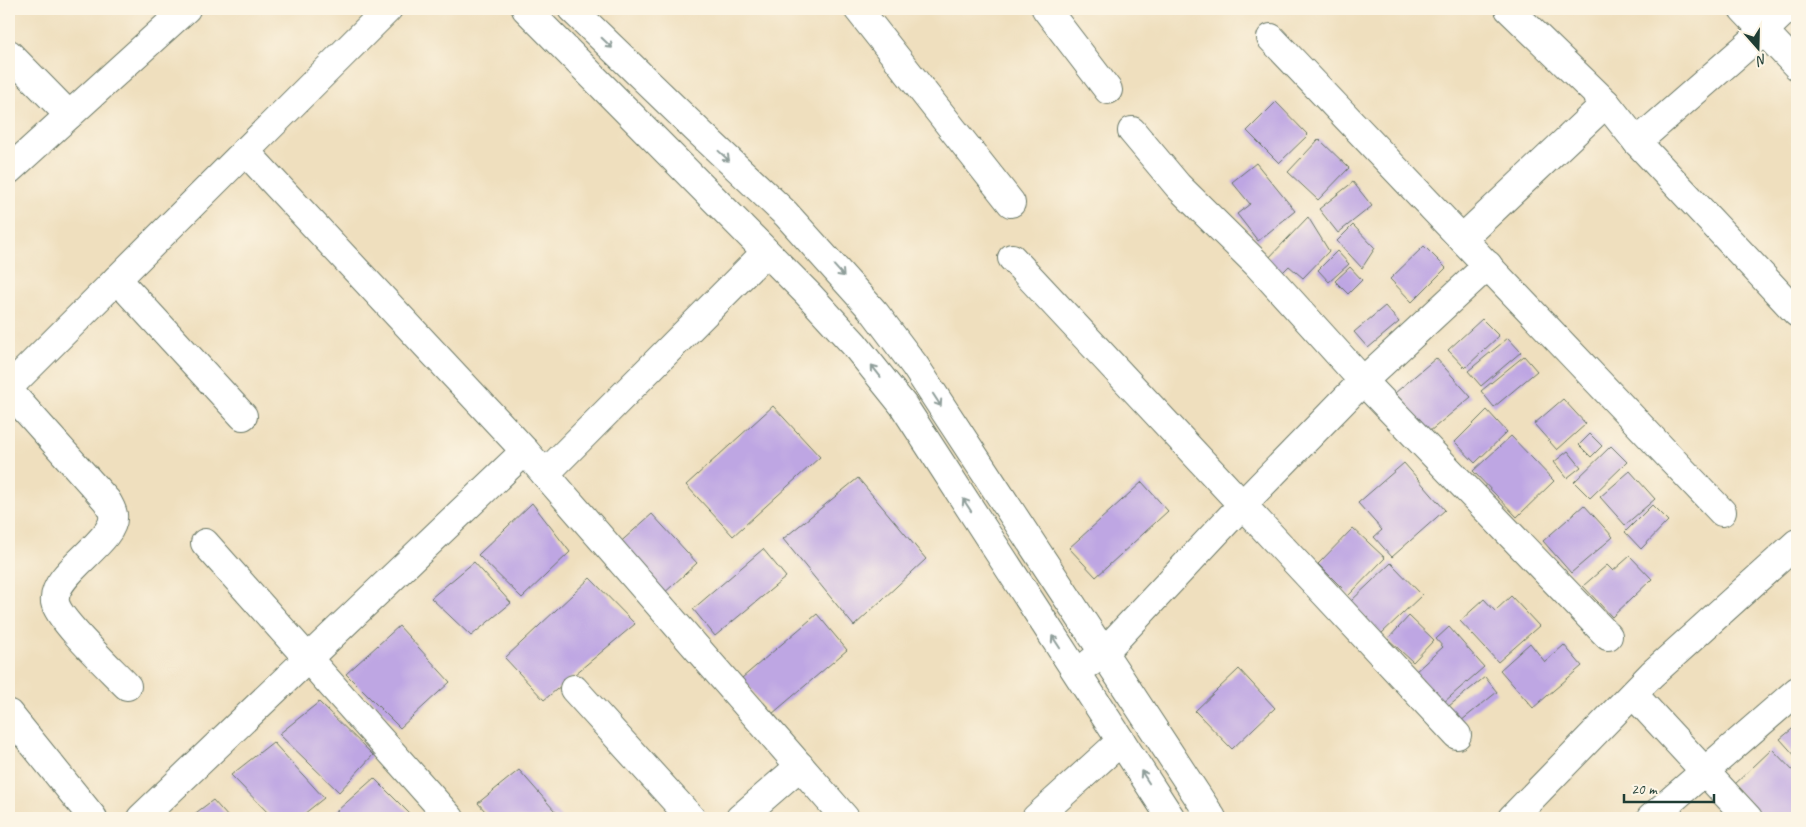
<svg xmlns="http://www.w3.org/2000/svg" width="1806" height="827" font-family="Caveat,sans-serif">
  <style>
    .building { fill: #bea6e3 }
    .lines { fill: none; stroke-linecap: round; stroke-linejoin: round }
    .minor-casing { stroke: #687664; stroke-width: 30 }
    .minor { stroke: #fff; stroke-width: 28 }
    .oneway { stroke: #8f9e9a }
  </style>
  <rect width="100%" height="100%" fill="#fcf5e5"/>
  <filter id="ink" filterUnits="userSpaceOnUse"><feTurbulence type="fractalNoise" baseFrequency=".02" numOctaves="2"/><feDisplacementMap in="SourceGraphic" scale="10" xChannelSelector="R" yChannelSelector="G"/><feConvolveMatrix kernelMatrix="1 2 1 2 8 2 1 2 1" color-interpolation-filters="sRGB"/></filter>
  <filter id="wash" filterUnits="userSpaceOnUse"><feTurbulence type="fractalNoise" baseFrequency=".0096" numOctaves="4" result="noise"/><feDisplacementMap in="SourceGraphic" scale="20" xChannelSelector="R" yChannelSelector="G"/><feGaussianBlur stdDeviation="1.12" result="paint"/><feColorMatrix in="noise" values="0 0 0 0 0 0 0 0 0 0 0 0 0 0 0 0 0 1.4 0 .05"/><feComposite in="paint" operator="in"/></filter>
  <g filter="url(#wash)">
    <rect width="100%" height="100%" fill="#efdfbe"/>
    <g id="blocks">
      <!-- building -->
      <g class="building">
        <polygon points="1276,102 1308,135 1279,163 1247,131"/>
        <polygon points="1319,139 1349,168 1318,200 1288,172"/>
        <polygon points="1256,163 1295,211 1258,241 1237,214 1250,204 1232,182"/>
        <polygon points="1353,182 1372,206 1338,233 1319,209"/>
        <polygon points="1308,217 1329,251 1303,278 1289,266 1279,276 1265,262"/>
        <polygon points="1353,225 1375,248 1362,268 1337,241"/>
        <polygon points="1424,246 1446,268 1412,302 1390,279"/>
        <polygon points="1337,251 1349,264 1329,282 1318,270"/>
        <polygon points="1350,267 1362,280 1348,294 1335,281"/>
        <polygon points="1385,306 1399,322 1368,348 1354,332"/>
        <polygon points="1482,319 1499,336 1465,368 1448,350"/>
        <polygon points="1508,338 1521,352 1481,386 1468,371"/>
        <polygon points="1524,356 1537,371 1494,407 1481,391"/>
        <polygon points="1436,358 1471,397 1429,432 1395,393"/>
        <polygon points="1563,399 1586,424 1557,450 1534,424"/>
        <polygon points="773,406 820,457 733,536 686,485"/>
        <polygon points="1487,410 1507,432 1475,463 1455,442"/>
        <polygon points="1590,434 1602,446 1591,457 1579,445"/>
        <polygon points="1511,436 1554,481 1517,517 1473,471"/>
        <polygon points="1611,446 1627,462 1590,498 1574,482"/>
        <polygon points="1568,451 1581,467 1567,478 1554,462"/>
        <polygon points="1404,463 1445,510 1392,557 1374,537 1382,530 1358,503"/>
        <polygon points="1630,471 1655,499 1625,525 1600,497"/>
        <polygon points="858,478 926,559 854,626 783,539"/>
        <polygon points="1142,482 1168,511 1096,577 1069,548"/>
        <polygon points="532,503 570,552 522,598 478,555"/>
        <polygon points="1584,505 1613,537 1571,573 1543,541"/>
        <polygon points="1652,505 1668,521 1641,549 1625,532"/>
        <polygon points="652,514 697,563 661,596 616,546"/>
        <polygon points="1353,528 1385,558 1349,595 1318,564"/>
        <polygon points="763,549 786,577 715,636 693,609"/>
        <polygon points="1630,556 1652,579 1612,617 1583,586 1607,565 1613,571"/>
        <polygon points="474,562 511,603 471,636 431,598"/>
        <polygon points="1391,563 1422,595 1381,634 1350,602"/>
        <polygon points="590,578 635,624 544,700 505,658"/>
        <polygon points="1511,596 1539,626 1498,662 1460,621 1484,599 1495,611"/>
        <polygon points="817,614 847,650 772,714 742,678"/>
        <polygon points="1409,616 1434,640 1413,662 1388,639"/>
        <polygon points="399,626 450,682 400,728 346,674"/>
        <polygon points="1449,627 1484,667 1443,703 1415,672 1443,647 1436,639"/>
        <polygon points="1530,643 1545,662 1564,645 1582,666 1533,708 1500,670"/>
        <polygon points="1239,669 1275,708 1232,749 1195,711"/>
        <polygon points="1485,677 1497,692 1456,725 1444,710"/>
        <polygon points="319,702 373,755 339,792 279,734"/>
        <polygon points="1797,725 1797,758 1780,739"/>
        <polygon points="273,742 324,798 299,818 273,818 231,775"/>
        <polygon points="1772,749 1797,775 1797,818 1764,818 1733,786"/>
        <polygon points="519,770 561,818 491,818 478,803"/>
        <polygon points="374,778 414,818 329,818"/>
        <polygon points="213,800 229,818 189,818"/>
      </g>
    </g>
  </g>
  <g filter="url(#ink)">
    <use href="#blocks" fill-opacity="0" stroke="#687664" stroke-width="1"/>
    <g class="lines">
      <!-- minor casing -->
      <g class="minor-casing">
        <g id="minor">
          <polyline points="526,9 808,294 854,344 903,405 1171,818"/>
          <polyline points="572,9 697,130 786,214 875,313 915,366 1212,818"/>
          <polyline points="858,9 1011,203"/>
          <polyline points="1046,9 1108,90"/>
          <polyline points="1509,9 1606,103 1637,142 1797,313"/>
          <polyline points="1743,9 1797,66"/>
          <polyline points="1271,38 1722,512"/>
          <polyline points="9,54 69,115"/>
          <polyline points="1132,131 1178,186 1257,264 1363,381 1608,636"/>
          <polyline points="1637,142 1764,31 1787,9"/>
          <polyline points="245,151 525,451 845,818"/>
          <polyline points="9,170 186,9"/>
          <polyline points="1463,238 1606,103"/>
          <polyline points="1012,258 1457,735"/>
          <polyline points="117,279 243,416"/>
          <polyline points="9,387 388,9"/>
          <path d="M 9,391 L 107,501 C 109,505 113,511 113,515 C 117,541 51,573 55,602 C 58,620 112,670 127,686"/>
          <polyline points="545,474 766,252"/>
          <polyline points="205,543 450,818"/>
          <polyline points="1090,663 1104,652 1243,504 1363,381 1488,265"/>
          <polyline points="574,689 691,818"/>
          <polyline points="1633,694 1748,818"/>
          <polyline points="9,714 93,818"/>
          <polyline points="141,818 525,451"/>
          <polyline points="740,818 800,766"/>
          <polyline points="1036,818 1121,741"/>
          <polyline points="1512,818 1652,674 1797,543"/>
          <polyline points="1651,818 1797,691"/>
        </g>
      </g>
      <!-- minor -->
      <use href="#minor" class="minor"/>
    </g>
    <!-- one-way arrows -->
    <defs><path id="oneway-shaft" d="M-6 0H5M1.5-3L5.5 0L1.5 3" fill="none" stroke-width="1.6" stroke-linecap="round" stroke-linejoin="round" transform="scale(1.25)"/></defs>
    <g class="oneway">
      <use href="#oneway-shaft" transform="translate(607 43) rotate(44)"/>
      <use href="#oneway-shaft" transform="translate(724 156) rotate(43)"/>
      <use href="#oneway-shaft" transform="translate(839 271) rotate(48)"/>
      <use href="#oneway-shaft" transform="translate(876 371) rotate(-128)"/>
      <use href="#oneway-shaft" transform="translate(937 400) rotate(57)"/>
      <use href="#oneway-shaft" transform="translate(967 505) rotate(-123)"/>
      <use href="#oneway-shaft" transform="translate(1056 642) rotate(-123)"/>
      <use href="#oneway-shaft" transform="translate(1145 777) rotate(-123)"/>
    </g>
  </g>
  <!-- margin -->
  <rect width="1806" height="827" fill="none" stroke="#fcf5e5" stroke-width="30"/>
  <!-- north arrow -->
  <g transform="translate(1758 48) rotate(160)" stroke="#fcf5e5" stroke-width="4" paint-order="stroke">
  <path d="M0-4L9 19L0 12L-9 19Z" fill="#1f3d34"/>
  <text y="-8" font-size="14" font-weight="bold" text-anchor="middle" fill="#1f3d34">N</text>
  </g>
  <!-- scale -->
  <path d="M1624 794v8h90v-8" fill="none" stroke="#1f3d34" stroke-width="2.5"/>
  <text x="1631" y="794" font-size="15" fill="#1f3d34" stroke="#fcf5e5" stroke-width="4" paint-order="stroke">20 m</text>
</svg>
